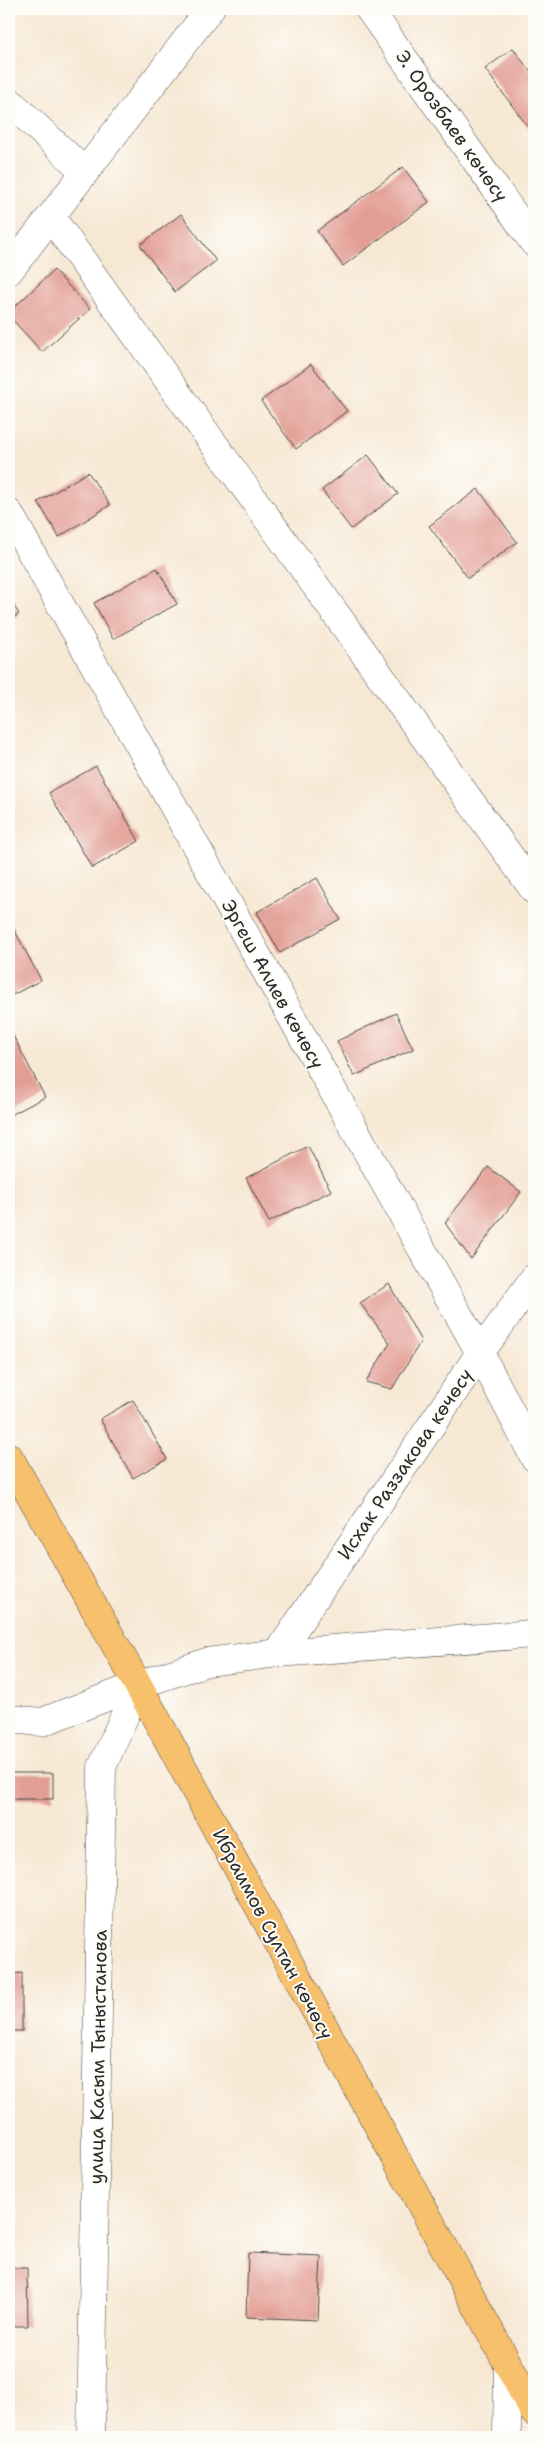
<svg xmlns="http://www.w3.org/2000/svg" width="543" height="2446" font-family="'Shantell Sans',sans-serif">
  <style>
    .building { fill: #e29e94 }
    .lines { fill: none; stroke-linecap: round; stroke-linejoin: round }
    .minor-casing { stroke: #4a4744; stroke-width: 29 }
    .major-casing { stroke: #4a4744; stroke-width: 29 }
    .minor { stroke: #fff; stroke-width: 28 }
    .major { stroke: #f7c06c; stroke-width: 28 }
    .labels { text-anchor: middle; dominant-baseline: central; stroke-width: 4; stroke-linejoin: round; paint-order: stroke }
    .street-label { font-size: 19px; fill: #2b2b2b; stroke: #fdfcf7 }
  </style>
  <rect width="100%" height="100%" fill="#fdfcf7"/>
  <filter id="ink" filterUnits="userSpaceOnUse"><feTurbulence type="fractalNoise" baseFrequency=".02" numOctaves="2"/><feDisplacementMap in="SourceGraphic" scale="10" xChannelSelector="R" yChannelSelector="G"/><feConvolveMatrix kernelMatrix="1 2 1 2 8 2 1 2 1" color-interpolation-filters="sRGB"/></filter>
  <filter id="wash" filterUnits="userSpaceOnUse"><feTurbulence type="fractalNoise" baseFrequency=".0096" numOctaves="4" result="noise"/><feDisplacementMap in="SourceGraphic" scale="20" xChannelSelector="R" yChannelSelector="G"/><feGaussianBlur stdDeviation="1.12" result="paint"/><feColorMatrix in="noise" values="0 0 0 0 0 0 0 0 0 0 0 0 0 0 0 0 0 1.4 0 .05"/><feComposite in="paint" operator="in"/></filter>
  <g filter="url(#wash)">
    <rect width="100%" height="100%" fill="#f7e8d4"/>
    <g id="blocks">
      <!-- building -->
      <g class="building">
        <polygon points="513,48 534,77 534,135 485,69"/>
        <polygon points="403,167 429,202 343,266 317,231"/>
        <polygon points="181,214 216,261 175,292 140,245"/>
        <polygon points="54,270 90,309 42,352 9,316 9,312"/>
        <polygon points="311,364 347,411 296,449 261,401"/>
        <polygon points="368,455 398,494 351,529 322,490"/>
        <polygon points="88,472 110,505 59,537 38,502"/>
        <polygon points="478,489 517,542 468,578 429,526"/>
        <polygon points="157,568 177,604 113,639 94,603"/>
        <polygon points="9,598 19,614 9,621"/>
        <polygon points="96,766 139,841 92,868 49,793"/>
        <polygon points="317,878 340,919 280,953 257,912"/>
        <polygon points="9,920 41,980 9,997"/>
        <polygon points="396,1013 413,1049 354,1076 337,1041"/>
        <polygon points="9,1028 45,1097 9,1116"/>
        <polygon points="308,1146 331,1191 269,1222 246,1178"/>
        <polygon points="488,1167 521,1192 471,1259 445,1223"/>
        <polygon points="389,1284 421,1341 392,1389 366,1382 390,1343 360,1303"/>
        <polygon points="133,1400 167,1459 133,1478 100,1419"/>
        <rect x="9" y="1773" width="44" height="26"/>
        <polygon points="22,1973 22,2031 9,2031 9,1974"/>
        <polygon points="248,2253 321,2256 318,2320 246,2317"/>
        <polygon points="9,2268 27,2268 28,2326 9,2326"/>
      </g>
    </g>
  </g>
  <g filter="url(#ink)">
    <use href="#blocks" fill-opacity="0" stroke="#4a4744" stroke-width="1"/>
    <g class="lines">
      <!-- minor casing -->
      <g class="minor-casing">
        <g id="minor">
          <polyline points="369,9 534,243"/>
          <polyline points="9,101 85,172"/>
          <polyline points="51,217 534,890"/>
          <polyline points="9,271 210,9"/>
          <polyline points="9,513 480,1353 534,1457"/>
          <polyline points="278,1653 480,1353 534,1278"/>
          <polyline points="9,1719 42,1722 138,1685 207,1662 278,1653 534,1634"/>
          <polyline points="91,2437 102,1767 138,1685"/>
          <polyline points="507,2437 508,2368"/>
        </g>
      </g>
      <!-- major casing -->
      <g class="major-casing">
        <polyline id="major" points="9,1457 138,1685 534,2412"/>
      </g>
      <!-- minor -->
      <use href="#minor" class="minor"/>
      <!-- major -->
      <use href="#major" class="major"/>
    </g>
  </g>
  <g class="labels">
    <!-- street labels -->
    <g class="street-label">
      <text transform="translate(452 126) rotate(55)">Э. Орозбаев көчөсү</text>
      <text transform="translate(273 984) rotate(61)">Эргеш Алиев көчөсү</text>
      <text transform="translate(405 1464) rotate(-56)">Исхак Раззакова көчөсү</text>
      <text transform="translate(273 1934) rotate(62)">Ибраимов Султан көчөсү</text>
      <text transform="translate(98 2057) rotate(-89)">улица Касым Тыныстанова</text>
    </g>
  </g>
  <!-- margin -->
  <rect width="543" height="2446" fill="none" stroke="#fdfcf7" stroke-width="30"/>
</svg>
